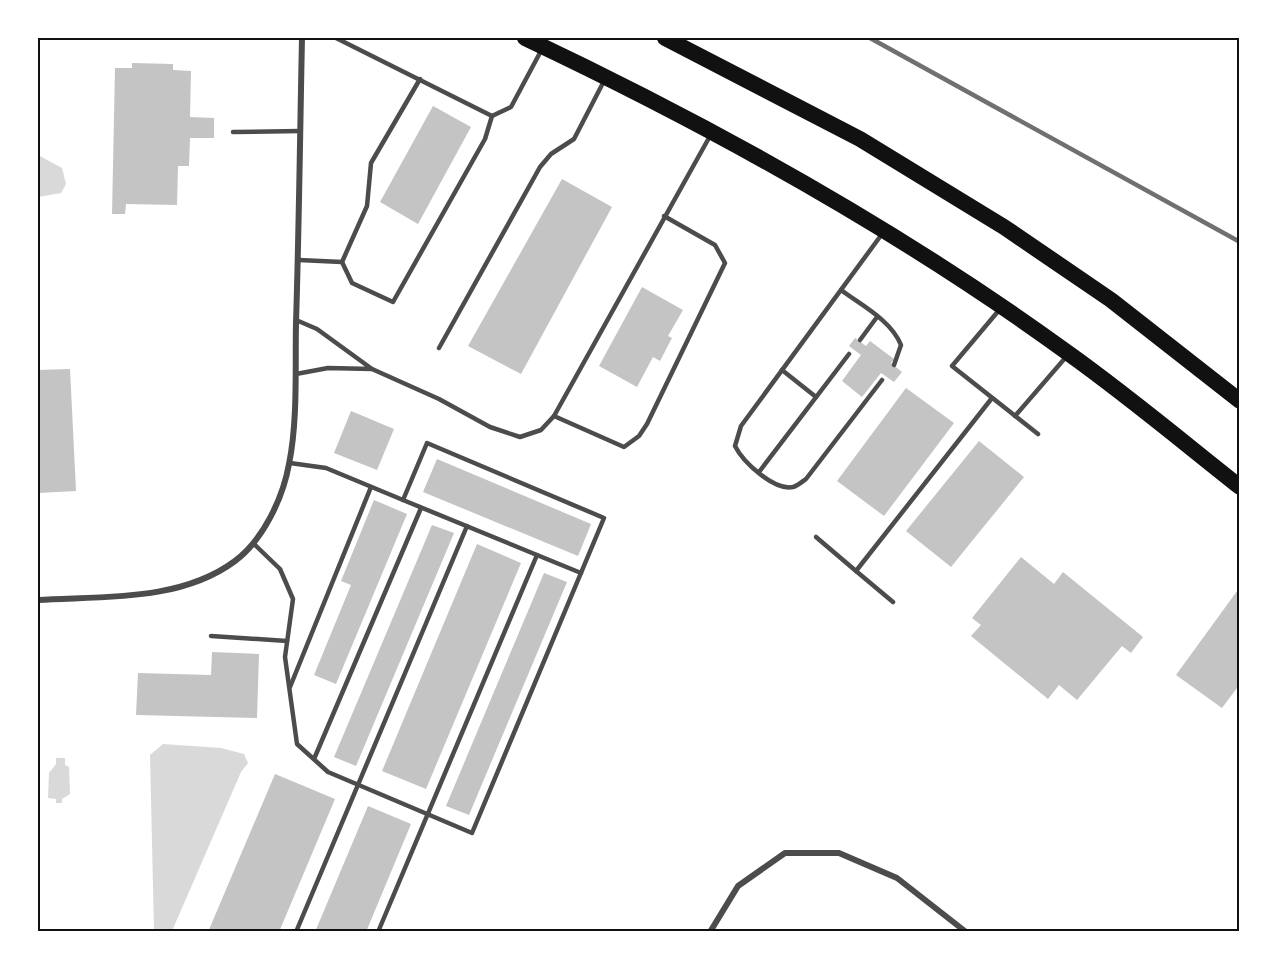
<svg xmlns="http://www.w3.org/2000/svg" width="1277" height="969" font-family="Helvetica,sans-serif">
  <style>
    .water { fill: #d9d9d9 }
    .building { fill: #c4c4c4 }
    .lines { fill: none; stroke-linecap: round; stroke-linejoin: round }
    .service { stroke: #4c4c4c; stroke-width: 4.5 }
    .minor { stroke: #4c4c4c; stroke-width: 6 }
    .trunk { stroke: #111; stroke-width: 16 }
    .rail { stroke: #707070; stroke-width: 4.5 }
    .neatline { fill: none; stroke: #111; stroke-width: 2 }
  </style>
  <rect width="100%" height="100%" fill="#fff"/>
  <!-- water -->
  <g class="water">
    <polygon points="38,155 62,168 66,184 61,193 38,197"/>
    <polygon points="163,744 221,748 244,754 248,763 241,772 172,931 154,931 150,755"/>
    <polygon points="56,758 65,758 65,765 69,767 70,794 62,799 62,803 56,803 56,799 48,798 49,773 56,764"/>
  </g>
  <!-- building -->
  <g class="building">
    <polygon points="132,63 173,64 173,70 191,71 190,117 214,118 214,138 190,138 189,166 178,166 177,205 126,204 125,214 112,214 115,68 132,68"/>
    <polygon points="433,106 471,127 418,224 380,202"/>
    <polygon points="562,179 612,207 521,374 468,346"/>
    <polygon points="642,287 683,310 668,336 672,338 660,361 653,357 637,387 599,366"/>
    <polygon points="855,338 866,346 870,341 894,359 891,363 902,372 894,382 881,373 862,397 842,381 861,355 849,346"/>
    <polygon points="70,369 76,491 38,493 38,370"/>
    <polygon points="906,388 954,423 884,516 837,481"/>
    <polygon points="351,411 394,429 377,470 334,453"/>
    <polygon points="979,441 1024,477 951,567 906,531"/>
    <polygon points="437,459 591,524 578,556 423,492"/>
    <polygon points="374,500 407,514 336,684 314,675 351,585 341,581"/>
    <polygon points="432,525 454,533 356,766 334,757"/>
    <polygon points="477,544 521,563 426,789 382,771"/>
    <polygon points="1021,557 1054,584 1063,572 1143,637 1131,653 1122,646 1077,700 1059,685 1048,699 971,636 981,625 972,618"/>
    <polygon points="544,573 567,582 469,815 446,806"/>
    <polygon points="1240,587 1240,684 1222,708 1176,675"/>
    <polygon points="212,652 259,654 257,718 136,715 138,673 211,675"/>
    <polygon points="275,774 335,799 279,932 208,932"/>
    <polygon points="368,806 411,824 366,932 315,932"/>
  </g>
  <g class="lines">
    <!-- service -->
    <g class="service">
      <polyline points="336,38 492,116"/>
      <polyline points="492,116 511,107 542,49"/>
      <polyline points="233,132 300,131"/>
      <path d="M 882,234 L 741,426 L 735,446 C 743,462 774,491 793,487 C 797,486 802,482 806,479 L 882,380"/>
      <polyline points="299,260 342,262 367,206 371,163 420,79"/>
      <polyline points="342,262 352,283 393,302 485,139 492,116"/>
      <path d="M 841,290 C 861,305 891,320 901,345 L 894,365"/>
      <polyline points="1000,309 952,366 1038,434"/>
      <polyline points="860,340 877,317"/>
      <polyline points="439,348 540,167 551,154 574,139 604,81"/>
      <polyline points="372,369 439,399 490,427 520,437 541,430 554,416 710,136"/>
      <polyline points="782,370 816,397"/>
      <polyline points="296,374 328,368 372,369 317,329 296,320"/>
      <polyline points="554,416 624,447 639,436 647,424 725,263 715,245 664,216"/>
      <polyline points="1015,416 1066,357"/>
      <polyline points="759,472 849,354"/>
      <polyline points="403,500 581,573"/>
      <polyline points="816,537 856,571"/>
      <polyline points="253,543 280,569 293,599 285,657 297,744 328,772 472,833 604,518 427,443 403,500 326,468 290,463"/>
      <polyline points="893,602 856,571 992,398"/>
      <polyline points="211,636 287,641"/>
      <polyline points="290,687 371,487"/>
      <polyline points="314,759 421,508"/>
      <polyline points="296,932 467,526"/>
      <polyline points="378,932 537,555"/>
    </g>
    <!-- minor -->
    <g class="minor">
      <path d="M 38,600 C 102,596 180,602 235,561 C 263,540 283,498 289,464 C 298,420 295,367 296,323 C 299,228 300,133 302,38"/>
      <polyline points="710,932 738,886 785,853 839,853 897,878 966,932"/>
    </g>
    <!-- trunk -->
    <g class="trunk">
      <path d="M 525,38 C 713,127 899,230 1068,353 C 1127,395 1183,442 1240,487"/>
      <polyline points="665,38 860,139 1004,227 1111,300 1240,401"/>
    </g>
    <!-- rail -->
    <polyline class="rail" points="870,38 1240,242"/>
  </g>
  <!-- border -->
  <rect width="1277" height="969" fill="none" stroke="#ffffff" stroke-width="78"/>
  <rect x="39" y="39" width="1199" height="891" class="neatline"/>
</svg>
